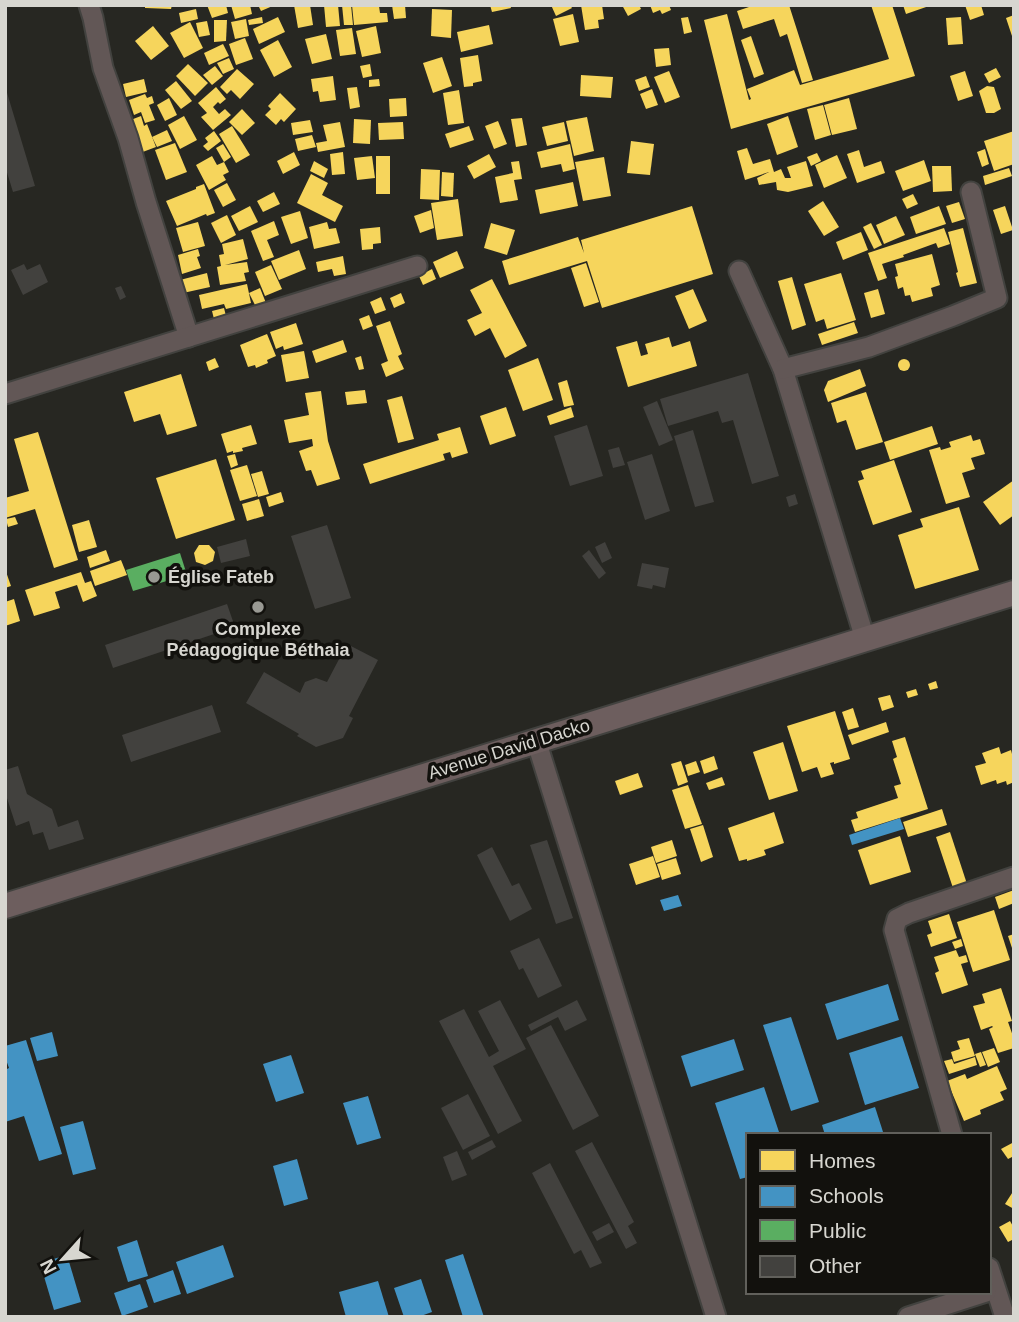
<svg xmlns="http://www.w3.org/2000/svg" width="1019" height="1322" font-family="Arial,sans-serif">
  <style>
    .homes { fill: #f6d55c }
    .schools { fill: #4393c3 }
    .public { fill: #5aae61 }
    .building { fill: #42413e }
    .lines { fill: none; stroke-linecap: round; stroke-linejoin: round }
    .minor-casing { stroke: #42423f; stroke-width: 23 }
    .major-casing { stroke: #42423f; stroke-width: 28 }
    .minor { stroke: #625756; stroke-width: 19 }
    .major { stroke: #6d5e5e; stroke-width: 24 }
    .poi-dot { fill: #999993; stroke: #12110d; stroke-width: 2.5 }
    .labels { text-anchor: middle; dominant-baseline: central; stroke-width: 7; stroke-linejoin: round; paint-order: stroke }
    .poi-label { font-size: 18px; font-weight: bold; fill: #d7d6d0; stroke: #12110d; text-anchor: start }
    .street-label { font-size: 18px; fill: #d7d6d0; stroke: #12110d }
  </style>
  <rect width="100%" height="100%" fill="#272722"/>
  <!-- homes -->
  <g class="homes">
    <polygon points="145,5 172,5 171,9 145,8"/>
    <polygon points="207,5 226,5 228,13 212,18"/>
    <polygon points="231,5 250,5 252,14 235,19"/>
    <polygon points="258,5 275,5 261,11"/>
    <polygon points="294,5 310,5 313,25 298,28"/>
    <polygon points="324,5 338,5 340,26 326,27"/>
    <polygon points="342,5 351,5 353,25 344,25"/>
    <polygon points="352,5 379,6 380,13 387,13 388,22 354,25"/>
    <polygon points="392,5 405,5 406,18 394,19"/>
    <polygon points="490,5 510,5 511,8 492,12"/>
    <polygon points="551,5 570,5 572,8 556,16"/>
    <polygon points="581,5 602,5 604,19 598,20 599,28 585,30"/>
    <polygon points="622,5 639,5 641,9 628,16"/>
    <polygon points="650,5 669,5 671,10 662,14 660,10 653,13"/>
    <polygon points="755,5 789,5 813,80 802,83 787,34 780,37 774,19 743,29 737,11"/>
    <polygon points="871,5 892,5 915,76 731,129 704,20 727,14 749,100 751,99 747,89 794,70 800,85 889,59"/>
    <polygon points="903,5 929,5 929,6 906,14"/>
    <polygon points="965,5 981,5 984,15 970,20"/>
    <polygon points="196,9 198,19 181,23 179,13"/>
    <polygon points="432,9 452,10 451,38 431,36"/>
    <polygon points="573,14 579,42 560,46 553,19"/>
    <polygon points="1014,15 1014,39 1013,39 1006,18"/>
    <polygon points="262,17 263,23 249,25 248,20"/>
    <polygon points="278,17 285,32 259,44 253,29"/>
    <polygon points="688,17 692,32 684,34 681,18"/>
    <polygon points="961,17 963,44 948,45 946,18"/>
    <polygon points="246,19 249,36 235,39 231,22"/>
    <polygon points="214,20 227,20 226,41 214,42"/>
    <polygon points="207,21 210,35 199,37 196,23"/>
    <polygon points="190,22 203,48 184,58 170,33"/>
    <polygon points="489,25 493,44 461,52 457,32"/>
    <polygon points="153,26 169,46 151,60 135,41"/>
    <polygon points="376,26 381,53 362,57 356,31"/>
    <polygon points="352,28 356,54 340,56 336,30"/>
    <polygon points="326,34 332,59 312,64 305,39"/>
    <polygon points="751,36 764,74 754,78 741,40"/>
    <polygon points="245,38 253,59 236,65 229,44"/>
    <polygon points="278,40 292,67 274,77 260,50"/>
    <polygon points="223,44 229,56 209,65 204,53"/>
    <polygon points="669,48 671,65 656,67 654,49"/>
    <polygon points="478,55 482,81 473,83 473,86 464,87 460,58"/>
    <polygon points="442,57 452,86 433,93 423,63"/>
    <polygon points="229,58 234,69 223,74 217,63"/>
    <polygon points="188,64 208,83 195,96 176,76"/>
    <polygon points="370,64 372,76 363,78 360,66"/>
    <polygon points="215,66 223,76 212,85 203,75"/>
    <polygon points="996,68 1001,77 989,83 984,74"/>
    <polygon points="237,69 254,84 240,99 231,90 227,94 220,87"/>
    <polygon points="669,71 680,97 665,103 654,77"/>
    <polygon points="965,71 973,96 958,101 950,76"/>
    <polygon points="581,75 613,77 611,98 580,96"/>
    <polygon points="333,76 336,100 320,102 318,91 313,92 311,79"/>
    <polygon points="646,76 650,87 639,91 635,80"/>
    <polygon points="144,79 147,92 126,97 123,84"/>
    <polygon points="379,79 380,86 369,87 369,80"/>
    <polygon points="176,81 192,101 181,109 165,90"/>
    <polygon points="987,86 994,87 1001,109 994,113 986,113 979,91"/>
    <polygon points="216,87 226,99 220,104 218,102 213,107 219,114 225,109 231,115 213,130 201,117 207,113 198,103"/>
    <polygon points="357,87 360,107 350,109 347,88"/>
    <polygon points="652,89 658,105 646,109 640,94"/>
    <polygon points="459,90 464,123 448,125 443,93"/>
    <polygon points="280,93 296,109 284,122 281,119 276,125 265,115 271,109 268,106"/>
    <polygon points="145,94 147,98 152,96 154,103 149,105 155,120 145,123 141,112 134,115 129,100"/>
    <polygon points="169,98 177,115 165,121 157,105"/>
    <polygon points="406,98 407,116 390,117 389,99"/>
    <polygon points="849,98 857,129 832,135 824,105"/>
    <polygon points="823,105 831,135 815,140 807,109"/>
    <polygon points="242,109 255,123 242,135 229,122"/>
    <polygon points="141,116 144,126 147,124 156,147 140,153 128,121"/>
    <polygon points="184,116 197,140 180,149 168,125"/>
    <polygon points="788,116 798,147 777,155 767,124"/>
    <polygon points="587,117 594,151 574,156 566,121"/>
    <polygon points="522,118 527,145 516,147 511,119"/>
    <polygon points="354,119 371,120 370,144 353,143"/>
    <polygon points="310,120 313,132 293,135 291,123"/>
    <polygon points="498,121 507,144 494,149 485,126"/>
    <polygon points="340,122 345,147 318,152 316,143 327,141 323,125"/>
    <polygon points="403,122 404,139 379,140 378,123"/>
    <polygon points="564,122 568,141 547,146 542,127"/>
    <polygon points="232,126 250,155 236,163 219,134"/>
    <polygon points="469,126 474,140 450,148 445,134"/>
    <polygon points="167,130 172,141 157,147 152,137"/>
    <polygon points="214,131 221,141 208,151 203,146 208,142 205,138"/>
    <polygon points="1014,131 1014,164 994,171 984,141"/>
    <polygon points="312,135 316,147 298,151 295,139"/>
    <polygon points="631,141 654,144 650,175 627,173"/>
    <polygon points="175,143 187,172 166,180 155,150"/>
    <polygon points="223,144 231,157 224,162 216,148"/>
    <polygon points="570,144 575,169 563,172 561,164 541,168 537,152"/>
    <polygon points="747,148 753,164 770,159 774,172 781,169 785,178 791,178 787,167 806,161 813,186 788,192 777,190 776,182 759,185 757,178 769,172 745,180 737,151"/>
    <polygon points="985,149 989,164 982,167 977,152"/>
    <polygon points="859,150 864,167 881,161 885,173 857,183 847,154"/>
    <polygon points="294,152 300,165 283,174 277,161"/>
    <polygon points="343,152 345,174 332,175 330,154"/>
    <polygon points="817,153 821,161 811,166 807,157"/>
    <polygon points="489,154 496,167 474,179 467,166"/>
    <polygon points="837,155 847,178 824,188 815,165"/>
    <polygon points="212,156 217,165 224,162 229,172 223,175 226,180 209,190 196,165"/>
    <polygon points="372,156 375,178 357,180 354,158"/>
    <rect x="376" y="156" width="14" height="38"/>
    <polygon points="604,157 611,196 583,201 575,162"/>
    <polygon points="924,160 931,181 903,191 895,171"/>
    <polygon points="314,161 328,169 324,178 310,171"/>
    <polygon points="519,161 522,179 514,180 518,200 500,203 495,177 513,173 511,162"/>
    <polygon points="932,166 951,166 952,191 933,192"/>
    <polygon points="1009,168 1012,176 985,185 983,176"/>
    <polygon points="421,169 440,170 439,200 420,199"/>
    <polygon points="442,172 454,173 453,197 441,196"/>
    <polygon points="311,174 328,183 322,195 343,206 335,222 297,203"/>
    <polygon points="573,182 578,206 540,214 535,190"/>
    <polygon points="227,183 236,200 223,207 214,190"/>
    <polygon points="204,184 215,213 207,216 206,214 177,226 166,201 196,189 196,187"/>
    <polygon points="274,192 280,204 263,212 257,201"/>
    <polygon points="913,194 918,204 907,209 902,199"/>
    <polygon points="458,199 463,236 437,240 431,203"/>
    <polygon points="823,201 839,227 824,236 808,211"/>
    <polygon points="959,202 965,219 952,223 946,206"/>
    <polygon points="250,206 258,222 239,231 231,216"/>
    <polygon points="692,206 713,274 602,308 587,261 509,285 502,261 578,237 584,253 581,240"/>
    <polygon points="939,206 946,224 916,234 910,217"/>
    <polygon points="1005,206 1013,230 1001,234 993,210"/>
    <polygon points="431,210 434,228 420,233 414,216"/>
    <polygon points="300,211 308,238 291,244 281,217"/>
    <polygon points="227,215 236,235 221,243 211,223"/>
    <polygon points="896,216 905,235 884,244 876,225"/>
    <polygon points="274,221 279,235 267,240 274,257 263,261 251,231"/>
    <polygon points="198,222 205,246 183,252 176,228"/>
    <polygon points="327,222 329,229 336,228 340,243 314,249 309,227"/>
    <polygon points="491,223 515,230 507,255 484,248"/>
    <polygon points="871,223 882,245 874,249 863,227"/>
    <polygon points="380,227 381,243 373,244 373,249 362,250 360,229"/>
    <polygon points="944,228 950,244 938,248 936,243 903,255 904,257 882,264 887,278 878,281 868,253"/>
    <polygon points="963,228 977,283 960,287 956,273 958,272 948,232"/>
    <polygon points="861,232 868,250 843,260 836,242"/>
    <polygon points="243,239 248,259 225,265 247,262 249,272 244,273 246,281 220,285 217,267 221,266 219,255 224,254 222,244"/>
    <polygon points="198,249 200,256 197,257 201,268 182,274 178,255"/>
    <polygon points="299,250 306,269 279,280 271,261"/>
    <polygon points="457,251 464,268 440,278 433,262"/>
    <polygon points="932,254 940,285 931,288 933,296 912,302 910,295 905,296 903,287 898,289 895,277 898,276 895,264"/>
    <polygon points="343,256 346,274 334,276 332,269 318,272 316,262"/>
    <polygon points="586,263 599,302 584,307 571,268"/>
    <polygon points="271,265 282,289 265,296 255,272"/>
    <polygon points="432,269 436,279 423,285 419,276"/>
    <polygon points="207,273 210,287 183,293 180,280"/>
    <polygon points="841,273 856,320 827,329 824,319 816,322 804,284"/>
    <polygon points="792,277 806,325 792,330 778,281"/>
    <polygon points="492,279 527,346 505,358 490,328 475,336 467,320 482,313 470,290"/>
    <polygon points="247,284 251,303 226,309 224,304 202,309 199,295"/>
    <polygon points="260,288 266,303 256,307 249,293"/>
    <polygon points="693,289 707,321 689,329 675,296"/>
    <polygon points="878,289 885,314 871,318 864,293"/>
    <polygon points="401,293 405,303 394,308 390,298"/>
    <polygon points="381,297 386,310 375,314 370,302"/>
    <polygon points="224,308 227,320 215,323 212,311"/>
    <polygon points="369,315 373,326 363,330 359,319"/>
    <polygon points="390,321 402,354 398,356 404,369 386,377 381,364 388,361 376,326"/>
    <polygon points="854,322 858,333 822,345 818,334"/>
    <polygon points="296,323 303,344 284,350 283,346 276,349 270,332"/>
    <polygon points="267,334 276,356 267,360 268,363 256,368 255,365 248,367 240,345"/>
    <polygon points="669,337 672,347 690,341 697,366 628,387 616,347 637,341 641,356 648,354 645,344"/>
    <polygon points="343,340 347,352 316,363 312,351"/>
    <polygon points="304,351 309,378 286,382 281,355"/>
    <polygon points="361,356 364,369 359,370 355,358"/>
    <polygon points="215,358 219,367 209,371 206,362"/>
    <polygon points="538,358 553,400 523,411 508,370"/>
    <circle cx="904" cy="365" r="6"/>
    <polygon points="860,369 866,386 828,402 824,390 828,381"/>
    <polygon points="181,374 197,426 167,435 160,414 134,422 124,392"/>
    <polygon points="567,380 574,405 564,407 558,383"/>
    <polygon points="365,390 367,403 347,405 345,392"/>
    <polygon points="321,391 328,441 340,479 317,486 311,470 306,471 299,451 313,446 312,439 289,443 284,420 309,415 305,393"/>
    <polygon points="866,392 883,442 856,450 846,420 837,423 831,403"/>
    <polygon points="402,396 414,439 398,443 387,400"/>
    <polygon points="506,407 516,436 490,445 480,416"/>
    <polygon points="571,407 574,417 550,425 547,416"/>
    <polygon points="251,425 257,444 242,448 243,451 233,453 233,451 227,453 221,434"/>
    <polygon points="932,426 938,444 890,460 884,442"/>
    <polygon points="460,427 468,453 452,458 450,452 443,454 445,460 370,484 363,464 439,440 437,434"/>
    <polygon points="38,432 78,560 54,568 35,509 5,518 5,498 29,491 14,439"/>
    <polygon points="971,435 973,441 980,439 985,454 971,458 975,469 962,473 970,497 946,504 929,450 940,447 941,450 951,447 949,442"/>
    <polygon points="235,454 238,465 231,468 227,456"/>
    <polygon points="216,459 235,520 176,539 156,478"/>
    <polygon points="894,460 912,512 873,525 858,481 864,479 861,471"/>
    <polygon points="247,465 257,496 240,501 230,470"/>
    <polygon points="262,471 269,494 258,497 251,474"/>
    <polygon points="1014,480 1014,515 1000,525 983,502"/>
    <polygon points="281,492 284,502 269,507 266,497"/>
    <polygon points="259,499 264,516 247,521 242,504"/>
    <polygon points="959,507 979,570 915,589 898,535 923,527 920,519"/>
    <polygon points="15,517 18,524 8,527 6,519"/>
    <polygon points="89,520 97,547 79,552 72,525"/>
    <polygon points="199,545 209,545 215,552 213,561 205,565 196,562 194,553"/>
    <polygon points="106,550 110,561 90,568 87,557"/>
    <polygon points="121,560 127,575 95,586 90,571"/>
    <polygon points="5,569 11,586 5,588"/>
    <polygon points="81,572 85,583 91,581 97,596 83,602 77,585 55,592 60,608 34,616 25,590"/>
    <polygon points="14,599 20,621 5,626 5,602"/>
    <polygon points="936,681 938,688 930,690 928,684"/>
    <polygon points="916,689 918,695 908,698 906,692"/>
    <polygon points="890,695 894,707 882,711 878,698"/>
    <polygon points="853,708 859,727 848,730 842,712"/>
    <polygon points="835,711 850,759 834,764 834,762 830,763 834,774 821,778 817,767 802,772 787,726"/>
    <polygon points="886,722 889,732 852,745 848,735"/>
    <polygon points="905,737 928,809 855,832 851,820 858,818 856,812 898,798 894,786 901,784 893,759 897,757 892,741"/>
    <polygon points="783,742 798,791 769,800 753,752"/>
    <polygon points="999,747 1001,754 1011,750 1012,754 1014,753 1014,782 1007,785 1006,781 997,784 996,780 981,785 975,766 986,763 982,753"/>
    <polygon points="714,756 718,769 704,774 700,761"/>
    <polygon points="681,761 688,782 678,786 671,764"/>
    <polygon points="696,761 700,772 688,776 685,765"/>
    <polygon points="638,773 643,787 620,795 615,781"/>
    <polygon points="722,777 725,785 709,790 706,783"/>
    <polygon points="688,785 702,824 685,829 672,790"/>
    <polygon points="942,809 947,825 908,837 903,822"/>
    <polygon points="774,812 784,843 764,850 766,855 747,861 747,859 739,861 728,828"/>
    <polygon points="703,825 713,857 701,862 690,829"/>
    <polygon points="950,832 967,884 953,888 936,837"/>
    <polygon points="900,836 911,872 870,885 858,850"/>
    <polygon points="672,840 677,856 656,863 651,847"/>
    <polygon points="653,856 660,877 636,885 629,864"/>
    <polygon points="676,858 681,874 662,880 657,864"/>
    <polygon points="1014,890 1014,903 999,909 995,897"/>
    <polygon points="994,910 1010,960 973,972 957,922"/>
    <polygon points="949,914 957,938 931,947 927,935 932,933 928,921"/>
    <polygon points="1014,934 1014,951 1013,951 1008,936"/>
    <polygon points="961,939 963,946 955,949 952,942"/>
    <polygon points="956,950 959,957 966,955 968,962 961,964 968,985 942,994 935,973 939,971 934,957"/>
    <polygon points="1001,988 1012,1021 1008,1022 1014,1039 1014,1048 998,1053 989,1029 993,1027 992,1026 981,1030 973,1006 985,1003 982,994"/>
    <polygon points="969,1038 975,1056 954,1062 951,1052 960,1049 957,1041"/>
    <polygon points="994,1048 1000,1062 988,1067 982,1052"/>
    <polygon points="981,1052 986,1065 980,1067 975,1054"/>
    <polygon points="975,1057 977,1065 949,1074 944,1061 952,1059 954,1064"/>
    <polygon points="997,1066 1007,1089 1000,1092 1004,1100 980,1110 981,1114 964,1121 947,1081 965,1074 967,1079"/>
    <polygon points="1014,1142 1014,1156 1008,1159 1001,1149"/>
    <polygon points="1014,1190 1014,1209 1005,1204"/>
    <polygon points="1010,1221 1014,1228 1014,1239 1008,1242 999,1227"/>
  </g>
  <!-- schools -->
  <g class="schools">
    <polygon points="900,818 904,829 852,845 849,835"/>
    <polygon points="678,895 682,906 664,911 660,900"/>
    <polygon points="888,984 899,1020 837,1040 825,1004"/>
    <polygon points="791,1017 819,1102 791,1111 763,1025"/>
    <polygon points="52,1032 58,1056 37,1061 30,1038"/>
    <polygon points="902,1036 919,1088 865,1105 849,1053"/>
    <polygon points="734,1039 744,1070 691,1087 681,1056"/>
    <polygon points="26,1040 62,1154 39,1161 24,1116 5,1122 5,1070 9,1068 5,1057 5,1046"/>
    <polygon points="291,1055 304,1093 276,1102 263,1064"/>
    <polygon points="764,1087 780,1135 748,1135 748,1177 740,1179 715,1103"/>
    <polygon points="368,1096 381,1138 357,1145 343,1103"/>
    <polygon points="875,1107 884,1135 825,1135 822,1125"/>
    <polygon points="83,1121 96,1169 73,1175 60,1127"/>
    <polygon points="297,1159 308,1199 284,1206 273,1166"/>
    <polygon points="137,1240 148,1276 128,1282 117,1247"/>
    <polygon points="223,1245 234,1277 187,1294 176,1262"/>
    <polygon points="463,1254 484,1317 463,1317 445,1260"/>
    <polygon points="67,1255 81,1302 54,1310 40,1263"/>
    <polygon points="173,1270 181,1294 154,1303 146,1280"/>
    <polygon points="421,1279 432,1312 418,1317 404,1317 394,1288"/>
    <polygon points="378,1281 389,1317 346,1317 339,1292"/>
    <polygon points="140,1284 148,1307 122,1316 114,1293"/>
  </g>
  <!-- public -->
  <polygon class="public" points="180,553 187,575 133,591 126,570"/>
  <!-- building -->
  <g class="building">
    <polygon points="5,86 35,186 13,192 5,166"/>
    <polygon points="24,264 27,270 40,264 48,282 23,295 11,270"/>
    <polygon points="121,286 126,297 120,300 115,288"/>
    <polygon points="748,373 779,476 752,484 733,420 722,423 718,411 668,426 660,399"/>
    <polygon points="657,401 673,440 659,446 643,407"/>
    <polygon points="587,425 603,476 570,486 554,436"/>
    <polygon points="693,430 714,502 695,507 674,436"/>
    <polygon points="619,447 625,465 613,468 608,450"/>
    <polygon points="652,454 670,511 645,520 627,462"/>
    <polygon points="795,494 798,504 789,507 786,497"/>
    <polygon points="327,525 351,598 315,609 291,536"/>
    <polygon points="246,539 250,556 221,563 217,547"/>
    <polygon points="605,542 612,558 602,563 595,547"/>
    <polygon points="589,550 606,573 599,579 582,556"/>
    <polygon points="642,563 669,568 665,588 653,585 652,589 637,586"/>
    <polygon points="227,604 235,627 113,668 105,645"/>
    <polygon points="347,644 378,660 349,716 353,718 343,738 316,747 297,736 299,734 246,703 264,672 300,693 305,682 316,678 327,682"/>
    <polygon points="212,705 221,732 131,762 122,735"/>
    <polygon points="18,766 27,794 52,809 58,827 78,820 84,839 49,850 43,832 33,835 29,821 16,826 5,792 5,770"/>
    <polygon points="547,840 573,918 556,924 530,845"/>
    <polygon points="492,847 512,886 519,883 532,909 510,921 477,855"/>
    <polygon points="539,938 562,986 538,998 523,968 519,970 510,951"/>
    <polygon points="500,1000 526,1049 493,1066 522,1121 498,1134 439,1021 464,1009 489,1057 499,1051 478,1011"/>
    <polygon points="577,1000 587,1020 565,1031 558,1017 531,1031 528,1025"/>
    <polygon points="551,1025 599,1116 573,1130 526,1038"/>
    <polygon points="468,1094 490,1136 463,1150 441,1108"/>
    <polygon points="492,1140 496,1147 472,1160 468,1152"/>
    <polygon points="592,1142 634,1222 628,1226 637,1243 626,1249 575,1151"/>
    <polygon points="457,1151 467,1175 452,1181 443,1157"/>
    <polygon points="550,1163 602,1263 590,1268 581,1250 574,1254 532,1173"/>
    <polygon points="609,1223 614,1232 597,1241 592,1232"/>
  </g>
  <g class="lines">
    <!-- minor casing -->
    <g class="minor-casing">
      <g id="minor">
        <polyline points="89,5 93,18 103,68 128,138 146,202 189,337"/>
        <polyline points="739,271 783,369 865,639"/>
        <polyline points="783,369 869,347 953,316 997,298 971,192"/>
        <polyline points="5,394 417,266"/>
        <polyline points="536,740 716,1317"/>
        <polyline points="952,1135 894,930 897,919 909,913 1014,877"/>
        <polyline points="989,1268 1005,1317"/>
        <polyline points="908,1317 986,1292"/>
      </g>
    </g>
    <!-- major casing -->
    <g class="major-casing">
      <polyline id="major" points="5,906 1014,593"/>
    </g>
    <!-- minor -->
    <use href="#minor" class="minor"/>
    <!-- major -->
    <use href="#major" class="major"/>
  </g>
  <!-- markers -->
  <g class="poi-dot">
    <circle cx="154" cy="577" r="7"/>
    <circle cx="258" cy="607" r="7"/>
  </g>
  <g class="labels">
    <!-- poi labels -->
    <g class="poi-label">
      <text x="168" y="577">Église Fateb</text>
      <text x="258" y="629" text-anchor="middle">Complexe<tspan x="258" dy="21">Pédagogique Béthaia</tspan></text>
    </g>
    <!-- street labels -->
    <g class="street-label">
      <text transform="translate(509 749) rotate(-17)">Avenue David Dacko</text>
    </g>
  </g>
  <!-- border -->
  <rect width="1019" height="1322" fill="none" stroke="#d7d6d0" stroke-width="14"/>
  <!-- legend -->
  <rect x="746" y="1133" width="245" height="161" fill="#12110d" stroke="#61605b" stroke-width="2"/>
  <rect x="760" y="1150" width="35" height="21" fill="#f6d55c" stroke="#61605b" stroke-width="2"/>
  <text x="809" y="1168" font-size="21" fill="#d7d6d0">Homes</text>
  <rect x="760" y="1186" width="35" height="21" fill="#4393c3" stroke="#61605b" stroke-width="2"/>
  <text x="809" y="1203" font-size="21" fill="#d7d6d0">Schools</text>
  <rect x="760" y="1220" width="35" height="21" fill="#5aae61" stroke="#61605b" stroke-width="2"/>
  <text x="809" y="1238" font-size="21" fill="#d7d6d0">Public</text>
  <rect x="760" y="1256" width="35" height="21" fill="#42413e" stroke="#61605b" stroke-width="2"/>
  <text x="809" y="1273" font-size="21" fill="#d7d6d0">Other</text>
  <!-- north arrow -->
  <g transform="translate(63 1259) rotate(243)" stroke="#12110d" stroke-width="5" paint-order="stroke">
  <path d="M0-5L12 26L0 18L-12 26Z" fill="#d7d6d0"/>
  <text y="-10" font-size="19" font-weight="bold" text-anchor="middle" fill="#d7d6d0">N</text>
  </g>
</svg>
